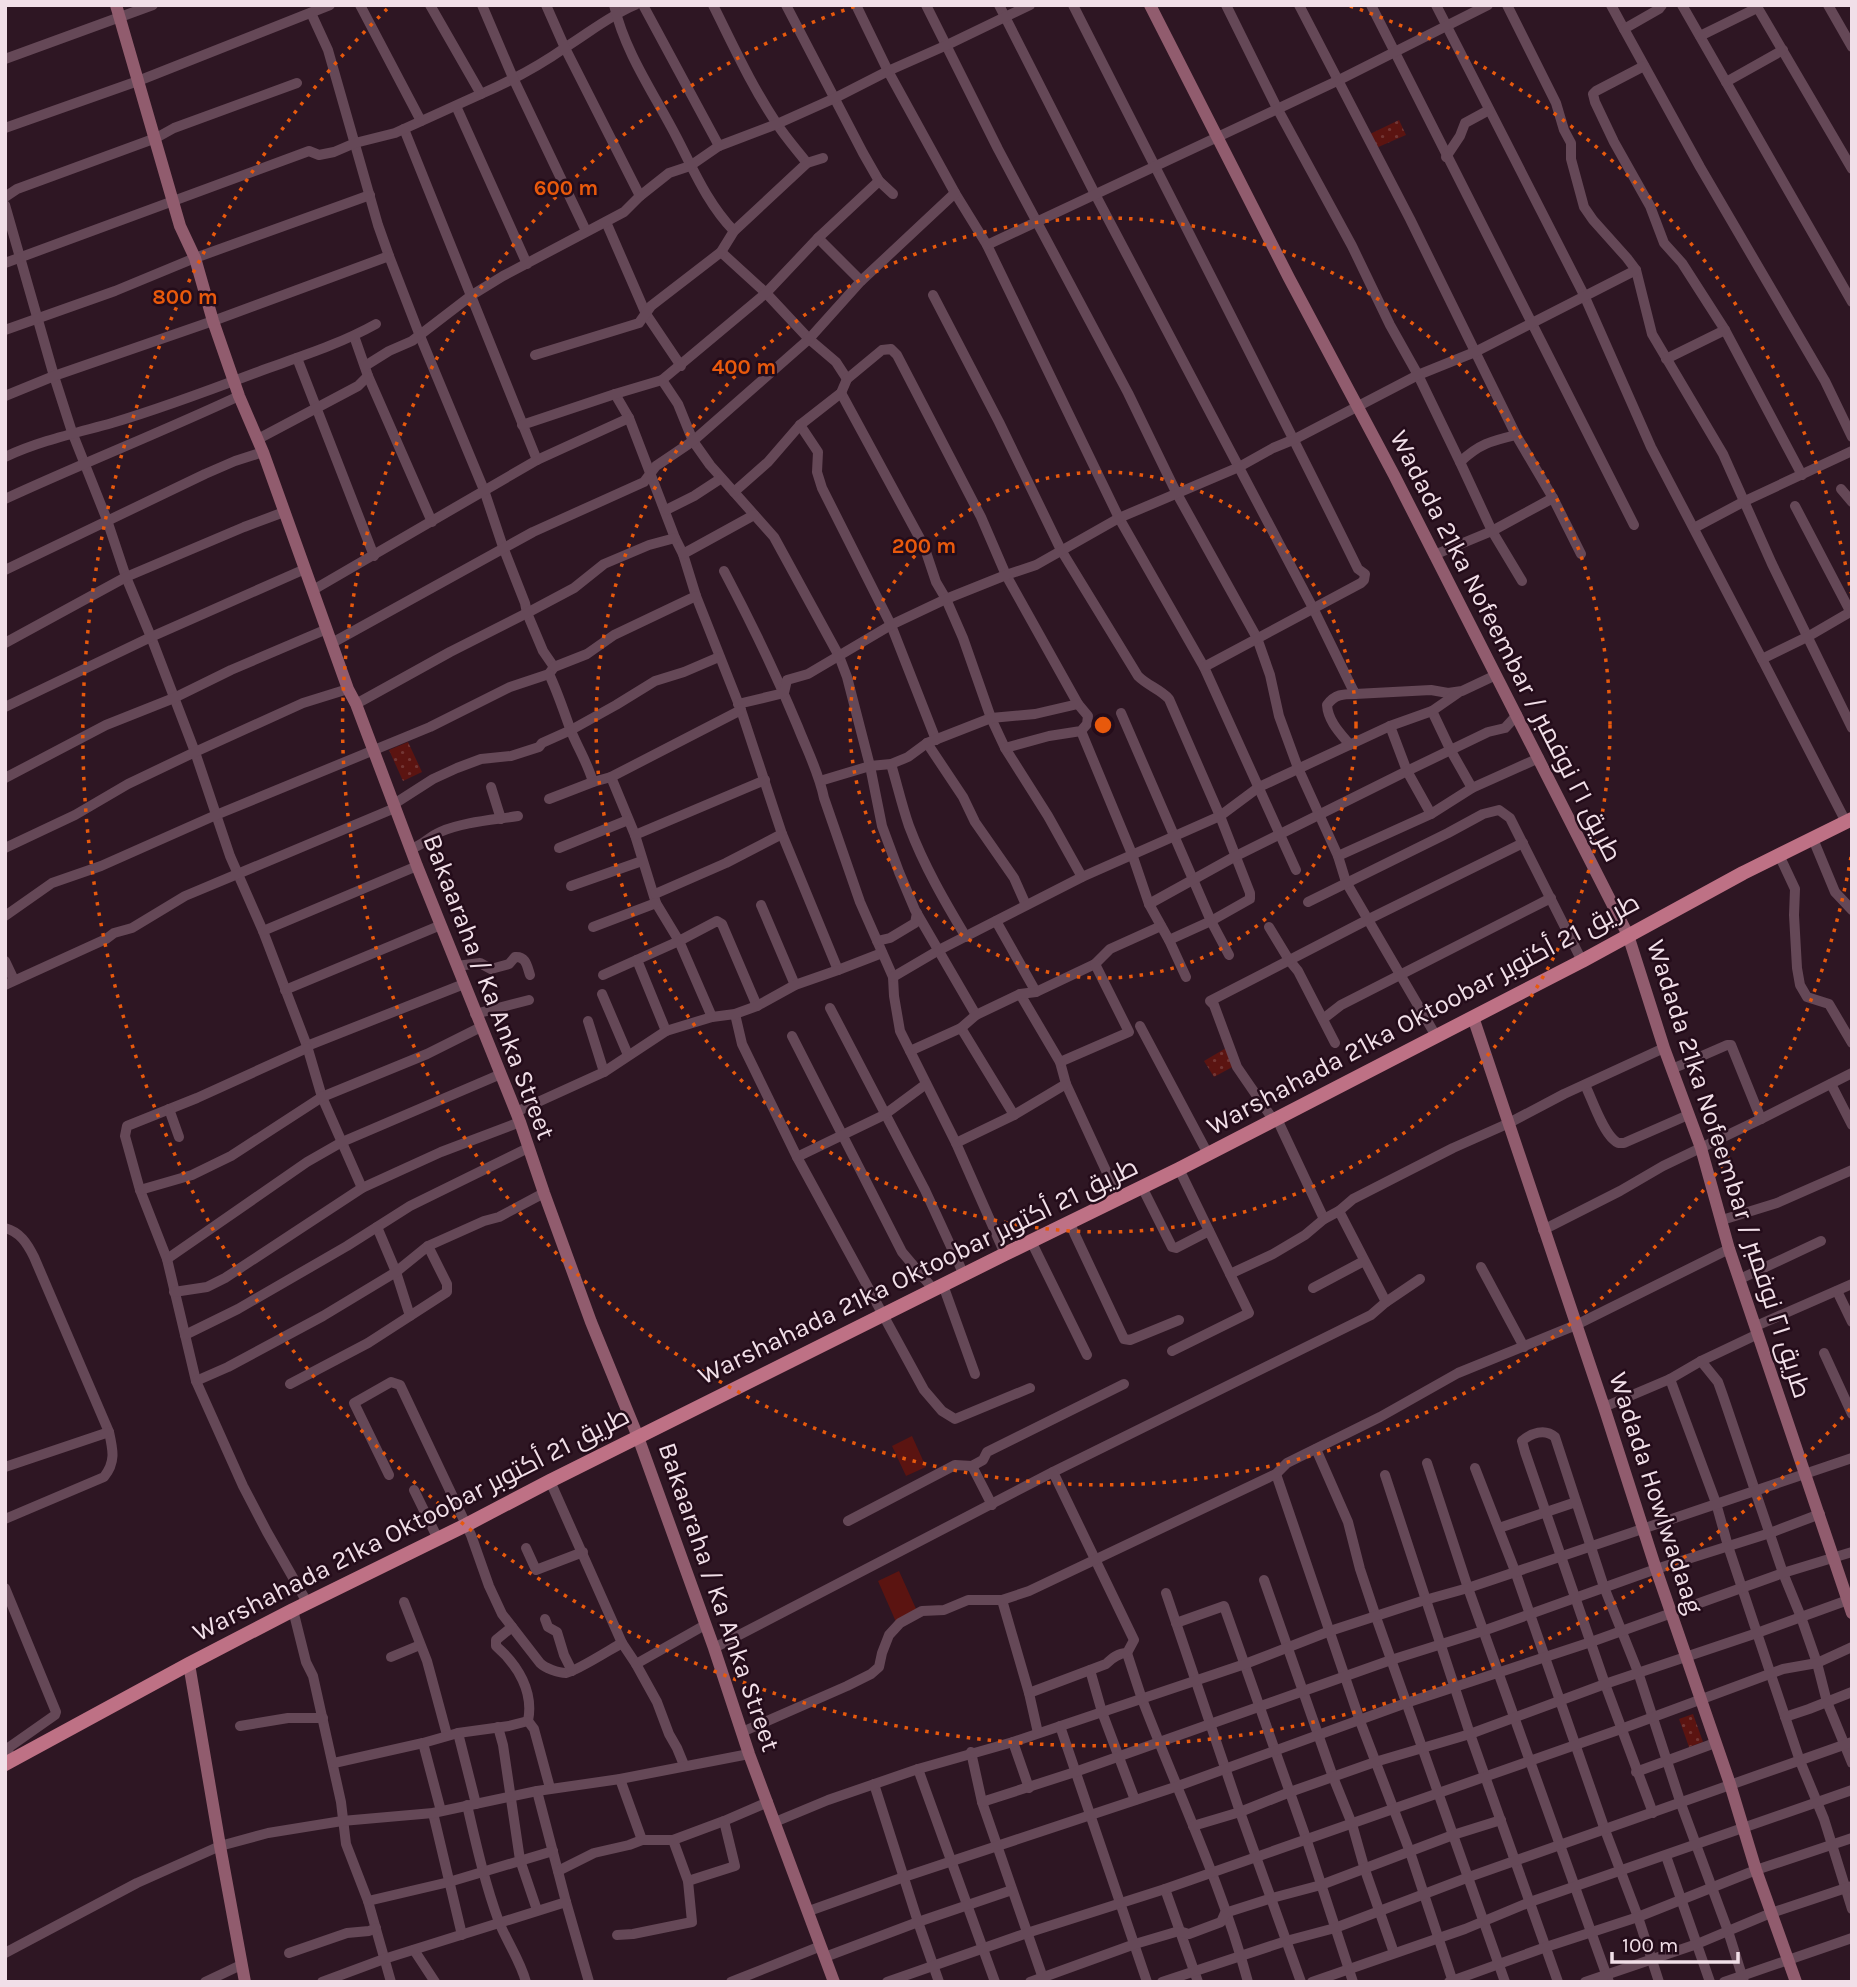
<svg xmlns="http://www.w3.org/2000/svg" width="1857" height="1987" font-family="Karla,Cairo,sans-serif">
  <style>
    .grass { fill: #5b1411 }
    .park { fill: url(#park-dots) }
    .lines { fill: none; stroke-linecap: round; stroke-linejoin: round }
    .street { stroke: #654857; stroke-width: 10 }
    .secondary { stroke: #915c6e; stroke-width: 12 }
    .primary { stroke: #be7185; stroke-width: 14 }
    .ring { fill: none; stroke: #e8590c; stroke-width: 3.5; stroke-dasharray: 3.5 7 }
    .labels { text-anchor: middle; dominant-baseline: central; stroke-width: 5; stroke-linejoin: round; paint-order: stroke }
    .street-label { font-size: 26px; fill: #f1dfe8; stroke: #240c1a }
    .centre { fill: #e8590c; stroke: #240c1a; stroke-width: 3.5 }
    .ring-label { font-size: 21px; text-anchor: middle; font-weight: bold; fill: #e8590c; stroke: #240c1a; stroke-width: 5; stroke-linejoin: round; paint-order: stroke }
  </style>
  <defs>
    <pattern id="park-dots" width="8" height="8" patternUnits="userSpaceOnUse" patternTransform="scale(1.75)"><rect width="8" height="8" fill="#5b1411"/><path d="M2 2h.1M6 6h.1" fill="none" stroke="#733634" stroke-width="1.8" stroke-linecap="round"/></pattern>
  </defs>
  <rect width="100%" height="100%" fill="#2e1623"/>
  <!-- grass -->
  <g class="grass">
    <polygon points="912,1436 926,1467 906,1476 892,1446"/>
    <polygon points="899,1571 917,1611 896,1622 878,1581"/>
  </g>
  <!-- park -->
  <g class="park">
    <polygon points="1399,120 1406,135 1376,148 1370,134"/>
    <polygon points="408,742 422,772 403,781 389,750"/>
    <polygon points="1226,1048 1236,1065 1214,1077 1204,1061"/>
    <polygon points="1693,1714 1703,1742 1689,1747 1679,1719"/>
  </g>
  <g class="lines">
    <!-- street -->
    <g class="street">
      <polyline points="360,5 421,121"/>
      <path d="M 430,5 L 481,94 C 511,81 539,66 566,47 C 590,32 609,16 635,5"/>
      <polyline points="482,5 514,80 586,231"/>
      <polyline points="546,5 565,48 640,196"/>
      <path d="M 614,5 C 625,53 655,95 677,138 C 694,171 708,204 734,231"/>
      <polyline points="643,5 719,146"/>
      <path d="M 713,5 C 733,45 752,87 777,124 C 786,138 797,150 807,163"/>
      <polyline points="786,5 863,153 879,181 893,194"/>
      <polyline points="856,5 888,71 955,193 987,245 1119,518 1204,667 1296,870"/>
      <polyline points="926,5 998,149 1128,393 1176,492 1257,638 1270,675 1279,716 1298,768 1338,856 1346,882 1436,1036"/>
      <polyline points="999,5 1095,194 1313,608 1355,694 1431,690 1448,693 1462,691 1496,675"/>
      <path d="M 1073,5 C 1168,193 1265,380 1358,569 L 1365,574 L 1364,580 L 1361,583 L 1204,667"/>
      <polyline points="1226,5 1277,108 1352,246 1390,325 1418,375 1460,462 1492,531 1522,581"/>
      <polyline points="1299,5 1410,219 1516,435 1553,498 1581,554"/>
      <polyline points="1371,5 1634,525"/>
      <polyline points="1436,5 1584,295 1651,447 1762,659 1846,822"/>
      <polyline points="1507,5 1556,103 1564,130 1571,143 1571,159 1584,207 1593,220 1627,258 1636,270 1652,334 1723,454 1772,564 1852,728"/>
      <polyline points="1611,5 1624,29"/>
      <polyline points="1662,5 1659,9 1624,29 1700,167 1825,381 1852,437"/>
      <polyline points="1682,5 1852,302"/>
      <polyline points="1756,5 1852,169"/>
      <polyline points="1828,5 1852,47"/>
      <path d="M 311,13 L 328,50 L 378,225 L 389,256 L 420,336 L 484,490 L 503,547 L 525,603 L 527,613 L 543,651 L 554,667 L 549,674 C 558,693 564,712 571,731 C 578,748 588,764 593,782 L 611,777 L 635,835 L 656,903 L 679,941 L 712,1017"/>
      <polyline points="1700,36 1757,8"/>
      <polyline points="5,59 153,5"/>
      <polyline points="1644,66 1596,91 1593,94 1595,102 1614,142 1650,206 1664,243 1682,263 1725,330 1802,475"/>
      <polyline points="1726,82 1783,50"/>
      <polyline points="456,106 527,264"/>
      <polyline points="5,128 138,81 330,5"/>
      <polyline points="404,129 537,460"/>
      <polyline points="1446,157 1460,136 1465,123 1489,110"/>
      <polyline points="5,197 17,189 156,138 174,128 297,83"/>
      <polyline points="5,205 54,376 72,432 107,520 126,577 151,637 195,752 230,856 263,931 307,1046 322,1097 362,1188"/>
      <polyline points="606,222 646,314 681,366"/>
      <polyline points="818,238 861,281"/>
      <polyline points="987,245 1337,81 1488,5"/>
      <polyline points="721,252 766,293 809,339 836,362 847,379"/>
      <polyline points="5,263 309,151 319,155 334,152 355,143 395,133 481,94"/>
      <path d="M 933,295 L 999,422 L 1061,550 L 1138,676 C 1148,686 1160,689 1169,699 L 1220,816 L 1250,893 L 1250,899 L 1211,921 L 1169,940"/>
      <polyline points="5,330 115,291 195,258 370,195"/>
      <polyline points="354,336 368,376 432,522"/>
      <polyline points="535,355 639,323 651,306 721,252 734,231 807,163 823,158"/>
      <polyline points="297,358 374,556"/>
      <polyline points="1666,359 1725,330"/>
      <polyline points="365,366 389,351 412,341 472,295 503,276 624,212 640,196 669,173 690,166 719,146 777,124 835,98 888,71 947,45 1030,5"/>
      <polyline points="662,380 678,404 693,441 710,465 774,537 839,656 847,677 870,766 882,826 899,872 915,910 976,1015"/>
      <polyline points="841,393 924,546 936,582 946,599 963,638 991,718 1005,748 1048,816 1082,877"/>
      <polyline points="615,394 629,418 675,538 683,554 696,596 741,710 782,834 838,970 882,953"/>
      <polyline points="5,396 54,376 213,321 389,256"/>
      <polyline points="522,425 615,394 662,380 766,293 818,238 879,181"/>
      <polyline points="800,425 818,452 817,472 822,488 891,625 936,740"/>
      <polyline points="258,439 358,386 368,376"/>
      <path d="M 5,457 C 39,441 76,433 112,423 C 163,408 213,389 263,370 C 302,356 340,344 376,324"/>
      <path d="M 1460,462 C 1479,444 1491,441 1516,435"/>
      <polyline points="1841,489 1852,502"/>
      <polyline points="734,492 768,462 800,425 841,393 847,379 882,350 891,349 897,355 981,517 1006,575 1078,704 1088,716 1087,724 1081,731 1049,736 1005,748"/>
      <path d="M 5,499 C 83,463 162,432 239,396"/>
      <polyline points="1795,506 1850,611"/>
      <polyline points="666,510 694,496 720,479"/>
      <polyline points="1694,528 1745,501 1852,451"/>
      <polyline points="683,554 754,515"/>
      <polyline points="1434,555 1492,531 1553,498"/>
      <polyline points="5,570 205,474 235,461 263,452"/>
      <path d="M 724,571 C 751,622 776,674 798,727 C 807,750 819,773 824,798 L 860,902 L 893,977 L 894,996 L 900,1031 L 956,1143 L 1005,1254"/>
      <polyline points="313,590 537,460 629,418"/>
      <polyline points="5,643 126,577 244,527 284,512"/>
      <polyline points="332,643 533,532 644,482 656,466 693,441 809,339 861,281 955,193"/>
      <polyline points="1762,659 1809,636 1852,611"/>
      <polyline points="554,667 587,654 614,635 696,596"/>
      <polyline points="356,704 450,652 527,613 574,588 604,564 649,545 675,538"/>
      <polyline points="738,704 784,693 787,680 808,674 891,625 946,599 1006,575 1036,565 1119,518 1239,467 1273,448 1295,439 1418,375 1475,352 1636,270"/>
      <polyline points="5,707 151,637 305,569"/>
      <polyline points="1432,711 1451,751 1472,788"/>
      <polyline points="1121,713 1211,921 1229,955"/>
      <polyline points="1390,726 1407,771 1431,814"/>
      <polyline points="1081,731 1132,854 1149,904 1169,940 1186,977"/>
      <polyline points="927,743 963,797 975,822 1014,878 1026,905"/>
      <path d="M 1350,745 C 1340,733 1328,721 1327,705 C 1335,694 1343,694 1355,694"/>
      <path d="M 891,764 C 897,784 902,806 909,826 C 924,866 945,902 966,937"/>
      <polyline points="611,777 741,710"/>
      <polyline points="5,778 106,725 174,698 231,670 327,629"/>
      <polyline points="820,781 870,766 891,764 908,757 927,743 991,718 1035,714 1078,704"/>
      <polyline points="491,787 501,819"/>
      <polyline points="549,799 593,782"/>
      <polyline points="394,804 433,779 457,768 481,759 511,756 539,747 542,743 571,730 616,705 655,681 684,672 719,657"/>
      <polyline points="635,835 765,780"/>
      <polyline points="1813,839 1835,892 1852,910"/>
      <polyline points="5,848 75,815 128,784 195,752 303,703 348,689"/>
      <polyline points="559,848 628,820"/>
      <path d="M 410,849 C 424,845 428,837 440,832 C 463,822 493,820 518,816"/>
      <polyline points="1779,855 1795,889 1794,915 1797,968 1800,985 1807,997 1829,1004 1852,1043"/>
      <polyline points="1338,856 1431,814 1472,788 1539,758"/>
      <polyline points="571,886 642,861"/>
      <polyline points="655,894 726,863 782,834"/>
      <polyline points="1308,902 1448,833 1483,814 1499,810 1510,818 1582,961"/>
      <polyline points="1149,904 1234,857 1407,771 1488,732 1505,728 1517,715"/>
      <polyline points="761,905 795,985"/>
      <polyline points="5,916 52,883 101,866 216,815 430,727 510,687 549,674"/>
      <polyline points="996,921 1036,992"/>
      <polyline points="593,927 656,903"/>
      <polyline points="1269,927 1289,960 1298,971 1335,1043"/>
      <polyline points="263,931 417,866"/>
      <polyline points="877,941 890,938 915,923 917,913"/>
      <polyline points="637,960 666,1031"/>
      <polyline points="5,961 14,980"/>
      <path d="M 457,966 L 480,963 L 491,969 L 509,964 L 515,957 C 526,956 527,966 530,975"/>
      <polyline points="603,975 679,941 717,921 722,924 757,1006"/>
      <polyline points="893,977 939,950 1082,877 1220,816 1259,787 1390,726 1432,711 1458,693"/>
      <polyline points="5,985 106,939 114,933 132,928 185,896 395,808"/>
      <polyline points="285,990 441,925"/>
      <polyline points="602,994 628,1055"/>
      <polyline points="1020,994 1060,1062 1066,1084 1119,1199"/>
      <polyline points="830,1008 925,1190 964,1275"/>
      <polyline points="475,1014 529,1000"/>
      <polyline points="735,1014 742,1044 797,1157 924,1390 942,1411 955,1419 1030,1388"/>
      <polyline points="1323,1019 1341,1005 1551,898"/>
      <polyline points="588,1021 604,1072"/>
      <polyline points="1140,1026 1208,1154"/>
      <polyline points="961,1028 1014,1115"/>
      <polyline points="792,1036 902,1252 934,1290"/>
      <polyline points="307,1046 464,984"/>
      <polyline points="307,1048 197,1098 127,1126 125,1136 140,1190 167,1259 196,1381 243,1486 267,1532 308,1604"/>
      <polyline points="910,1051 961,1028 976,1015 1020,994 1036,992 1095,964 1110,949 1161,926"/>
      <polyline points="1060,1062 1129,1032 1095,964"/>
      <polyline points="1672,1069 1727,1045 1731,1045 1761,1119"/>
      <polyline points="1831,1084 1852,1125"/>
      <path d="M 1585,1085 C 1592,1099 1602,1130 1614,1140 C 1618,1144 1619,1143 1624,1143 L 1688,1115"/>
      <polyline points="169,1109 179,1137"/>
      <polyline points="516,1112 604,1072 666,1031 712,1017 735,1014 757,1006 795,985 838,970"/>
      <polyline points="1277,1119 1324,1219"/>
      <polyline points="1274,1121 1237,1067 1214,1005 1210,1001 1367,920 1523,843"/>
      <polyline points="956,1143 1014,1115 1066,1084"/>
      <polyline points="797,1157 884,1115 926,1084"/>
      <polyline points="1142,1187 1172,1247 1176,1248 1209,1231"/>
      <polyline points="140,1190 192,1175 231,1156 322,1097 427,1054 481,1027"/>
      <polyline points="1339,1211 1386,1302"/>
      <polyline points="1722,1220 1777,1203 1852,1170"/>
      <polyline points="1069,1222 1124,1339 1130,1340 1179,1320"/>
      <polyline points="377,1227 396,1272 410,1316"/>
      <path d="M 5,1228 C 20,1232 27,1243 34,1257 L 109,1432 C 113,1450 116,1462 104,1477 L 5,1519"/>
      <polyline points="1543,1230 1620,1191 1663,1166 1761,1119 1852,1073"/>
      <polyline points="1031,1241 1087,1355"/>
      <polyline points="167,1259 307,1162 342,1142 501,1074"/>
      <polyline points="1481,1267 1524,1347"/>
      <polyline points="1230,1274 1273,1254 1305,1235 1324,1219 1339,1211 1353,1199 1453,1148 1507,1124 1564,1094 1664,1048"/>
      <polyline points="1740,1279 1821,1241"/>
      <polyline points="943,1285 975,1374"/>
      <polyline points="1313,1288 1364,1261"/>
      <polyline points="1837,1291 1852,1322"/>
      <polyline points="174,1292 207,1287 225,1278 362,1188 441,1152 520,1122"/>
      <polyline points="1756,1326 1852,1284"/>
      <polyline points="185,1335 238,1309 347,1246 410,1206 528,1148"/>
      <polyline points="1172,1351 1249,1313 1179,1169"/>
      <polyline points="1824,1353 1852,1414"/>
      <polyline points="1701,1361 1718,1382 1723,1396 1783,1573 1801,1617 1817,1663 1827,1702 1852,1763"/>
      <polyline points="1670,1379 1716,1503 1728,1546 1771,1675 1800,1761 1824,1819 1852,1909"/>
      <polyline points="196,1381 228,1367 323,1316 396,1272 428,1246 484,1221 499,1217 544,1193"/>
      <polyline points="290,1384 368,1343 447,1292 447,1284 428,1246"/>
      <polyline points="1604,1407 1670,1379 1701,1361 1758,1334"/>
      <polyline points="1316,1449 1348,1522 1360,1569 1376,1617 1505,1982"/>
      <polyline points="1427,1463 1468,1588 1609,1982"/>
      <polyline points="972,1466 992,1505"/>
      <polyline points="5,1467 109,1432"/>
      <polyline points="1475,1468 1515,1571 1605,1830 1638,1917 1659,1982"/>
      <polyline points="1276,1474 1360,1721 1410,1852 1453,1982"/>
      <path d="M 389,1475 L 354,1403 L 391,1382 L 400,1385 L 471,1535 L 489,1586 L 502,1614 L 540,1663 C 545,1668 558,1673 566,1673 C 575,1672 611,1649 622,1643"/>
      <polyline points="1385,1475 1470,1734 1558,1982"/>
      <polyline points="550,1481 622,1643 636,1664 657,1702 669,1734 677,1748 684,1765"/>
      <polyline points="414,1490 438,1539"/>
      <polyline points="848,1521 955,1465 972,1466 983,1460 987,1452 1124,1384"/>
      <polyline points="1499,1528 1576,1502"/>
      <polyline points="526,1548 536,1570 583,1552"/>
      <polyline points="1264,1580 1333,1777 1352,1824 1365,1870 1394,1953"/>
      <polyline points="5,1588 56,1712 55,1715 8,1748 10,1762"/>
      <polyline points="1166,1593 1240,1812 1301,1982"/>
      <polyline points="1002,1600 1029,1693 1038,1733"/>
      <polyline points="404,1602 427,1661 447,1735"/>
      <polyline points="293,1610 306,1662 313,1676 341,1802 346,1844 368,1901 391,1982"/>
      <polyline points="545,1619 548,1627 557,1632 564,1655 572,1671"/>
      <polyline points="1176,1623 1224,1606 1306,1838 1353,1982"/>
      <path d="M 512,1627 L 496,1640 L 496,1646 C 518,1665 534,1692 528,1721 L 534,1729 L 550,1788"/>
      <polyline points="714,1648 1053,1472 1371,1315 1386,1302 1420,1279"/>
      <path d="M 1127,1653 C 1132,1669 1137,1684 1142,1699 C 1178,1793 1222,1885 1248,1982"/>
      <polyline points="391,1657 420,1645"/>
      <polyline points="636,1664 705,1625"/>
      <polyline points="1090,1670 1102,1712 1135,1800"/>
      <path d="M 1029,1693 L 1106,1664 C 1112,1658 1118,1653 1127,1653 L 1134,1640 L 1053,1472"/>
      <polyline points="1785,1717 1809,1709 1852,1692"/>
      <polyline points="240,1726 288,1718 323,1718"/>
      <polyline points="1060,1726 1147,1982"/>
      <polyline points="498,1727 503,1745 520,1860 537,1910"/>
      <polyline points="742,1732 847,1686 871,1674 879,1667 882,1653 889,1635 900,1623 922,1611 944,1610 968,1600 1002,1600 1029,1591 1276,1474 1287,1463 1380,1417 1458,1373 1576,1325 1729,1249"/>
      <polyline points="458,1733 476,1804"/>
      <polyline points="1013,1742 1029,1788"/>
      <polyline points="423,1743 441,1811"/>
      <polyline points="971,1752 982,1802 1044,1981"/>
      <polyline points="334,1763 423,1743 458,1733 509,1726 528,1721"/>
      <polyline points="918,1769 995,1982"/>
      <polyline points="1636,1772 1715,1743"/>
      <polyline points="620,1779 642,1840"/>
      <polyline points="874,1784 918,1922 939,1982"/>
      <polyline points="537,1791 566,1902 589,1982"/>
      <polyline points="982,1802 1075,1772 1391,1660 1483,1631 1656,1569 1770,1533 1820,1514"/>
      <path d="M 467,1805 C 476,1844 485,1884 499,1922 C 507,1942 520,1960 526,1982"/>
      <polyline points="433,1813 462,1935"/>
      <path d="M 1653,1813 L 1605,1684 L 1525,1452 L 1522,1441 C 1531,1433 1545,1428 1555,1437 L 1604,1587 L 1638,1672 L 1681,1804 L 1728,1931 L 1744,1982"/>
      <polyline points="775,1822 828,1800 918,1769 1013,1742 1245,1664 1330,1631 1425,1600 1468,1588 1852,1458"/>
      <polyline points="1193,1826 1240,1812 1290,1792 1375,1762 1470,1734 1605,1684 1757,1633 1848,1600"/>
      <polyline points="1666,1856 1710,1982"/>
      <polyline points="558,1871 594,1853 629,1845 642,1840 673,1840 724,1821 768,1802"/>
      <polyline points="688,1881 735,1866 724,1821"/>
      <polyline points="1165,1889 1198,1982"/>
      <polyline points="368,1901 449,1882 553,1851"/>
      <polyline points="809,1911 904,1877 1178,1786 1406,1703 1591,1642 1783,1573 1852,1552"/>
      <polyline points="617,1935 633,1934 692,1922 688,1881 673,1840"/>
      <polyline points="414,1950 435,1982"/>
      <polyline points="5,1953 137,1883 220,1846 268,1833 342,1821 433,1813 537,1791 620,1779 749,1754"/>
      <polyline points="289,1953 347,1933 369,1931 376,1928"/>
      <polyline points="825,1957 918,1922 1012,1890"/>
      <polyline points="205,1982 241,1965"/>
      <polyline points="322,1982 384,1959 566,1902"/>
      <polyline points="731,1982 821,1946"/>
      <polyline points="887,1982 1027,1933 1165,1889 1621,1729 1783,1669 1817,1663 1852,1647"/>
      <polyline points="1030,1982 1135,1944 1179,1931 1189,1934 1221,1922 1225,1913 1272,1898 1321,1885 1453,1835 1501,1820"/>
      <polyline points="1162,1982 1286,1941 1335,1928 1469,1877 1852,1742"/>
      <polyline points="1312,1982 1465,1929 1530,1902 1852,1790"/>
      <polyline points="1449,1982 1546,1947 1638,1917 1756,1870 1852,1838"/>
      <polyline points="1585,1982 1697,1944 1771,1913 1852,1886"/>
      <polyline points="1724,1982 1852,1938"/>
    </g>
    <!-- secondary -->
    <g class="secondary">
      <polyline points="116,5 180,226 195,258 213,321 239,396 263,452 348,689 356,704 417,866 520,1122 544,1193 591,1322 638,1437 714,1648 749,1754 834,1982"/>
      <polyline points="1150,5 1289,278 1394,475 1628,935 1664,1048 1701,1148 1729,1249 1852,1613"/>
      <polyline points="1473,1017 1604,1407 1656,1569 1730,1784 1756,1870 1796,1982"/>
      <polyline points="189,1664 220,1846 245,1982"/>
    </g>
    <!-- primary -->
    <polyline class="primary" points="5,1764 189,1664 293,1610 466,1525 550,1481 1005,1254 1179,1169 1582,961 1743,873 1852,819"/>
  </g>
  <!-- distance rings -->
  <g class="ring">
    <circle cx="1103" cy="725" r="253"/>
    <circle cx="1103" cy="725" r="507"/>
    <path d="M1851 857A760 760 0 1 1 856 6M1350 6A760 760 0 0 1 1851 593"/>
    <path d="M1850 1409A1013 1013 0 1 1 387 9"/>
  </g>
  <g class="labels">
    <!-- street labels -->
    <g class="street-label">
      <text transform="translate(1506 646) rotate(63)">Wadada 21ka Nofeembar / طريق ٢١ نوفمبر</text>
      <text transform="translate(489 987) rotate(69)">Bakaaraha / Ka Anka Street</text>
      <text transform="translate(1423 1014) rotate(-28)">Warshahada 21ka Oktoobar طريق 21 أكتوبر</text>
      <text transform="translate(1729 1169) rotate(72)">Wadada 21ka Nofeembar / طريق ٢١ نوفمبر</text>
      <text transform="translate(918 1271) rotate(-26)">Warshahada 21ka Oktoobar طريق 21 أكتوبر</text>
      <text transform="translate(1656 1493) rotate(72)">Wadada Howlwadaag</text>
      <text transform="translate(411 1524) rotate(-27)">Warshahada 21ka Oktoobar طريق 21 أكتوبر</text>
      <text transform="translate(719 1597) rotate(71)">Bakaaraha / Ka Anka Street</text>
    </g>
  </g>
  <circle cx="1103" cy="725" r="10" class="centre"/>
  <g class="ring-label">
    <text x="566" y="195">600 m</text>
    <text x="185" y="304">800 m</text>
    <text x="744" y="374">400 m</text>
    <text x="924" y="553">200 m</text>
  </g>
  <!-- border -->
  <rect width="1857" height="1987" fill="none" stroke="#f1dfe8" stroke-width="14"/>
  <!-- scale -->
  <path d="M1612 1952v10h126v-10" fill="none" stroke="#f1dfe8" stroke-width="3.5"/>
  <text x="1622" y="1952" font-size="21" fill="#f1dfe8" stroke="#240c1a" stroke-width="5" paint-order="stroke">100 m</text>
</svg>
